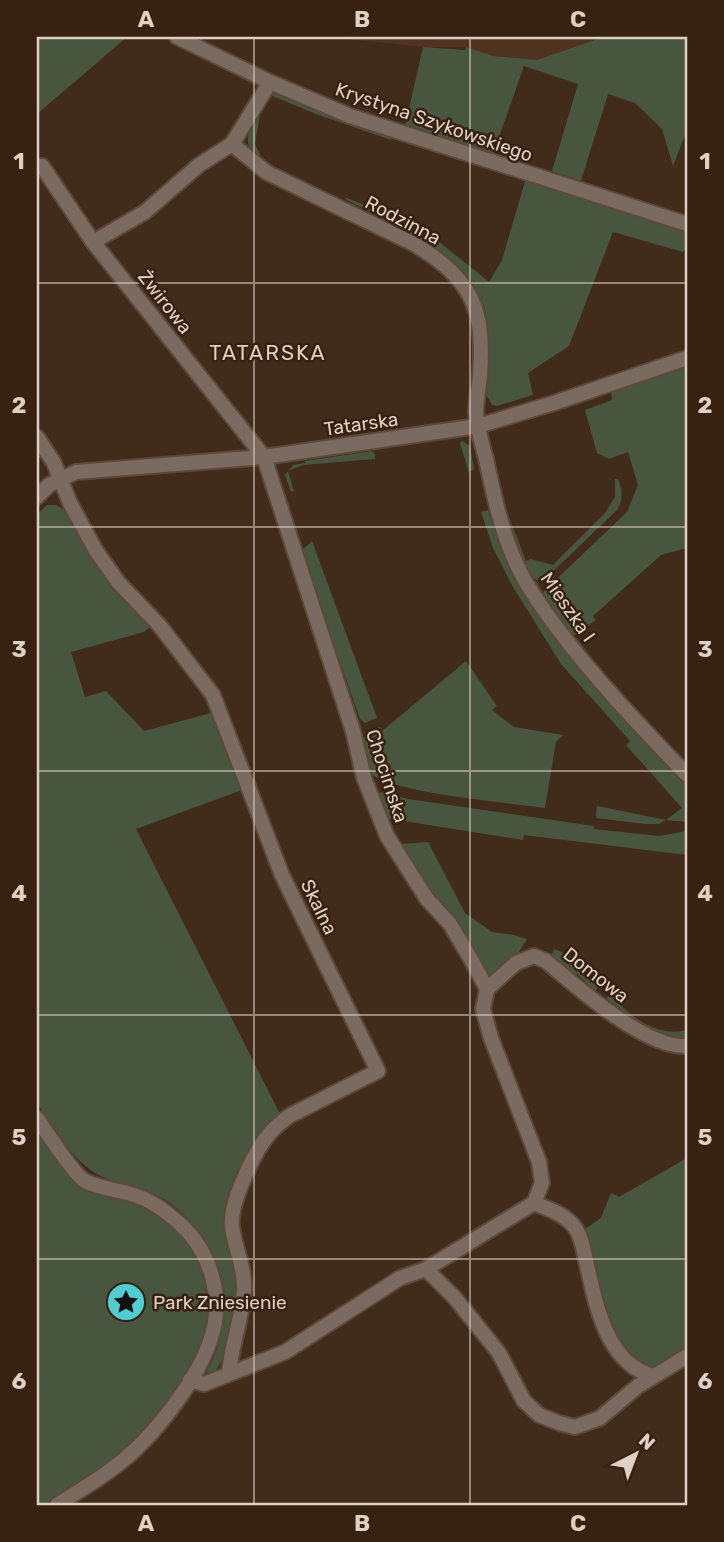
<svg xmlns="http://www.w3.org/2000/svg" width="724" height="1542" font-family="Rubik,sans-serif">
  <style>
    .built { fill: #50331e }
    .green { fill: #49563f }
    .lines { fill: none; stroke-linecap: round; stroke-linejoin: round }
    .minor-casing { stroke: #5d4939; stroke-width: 18 }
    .minor { stroke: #7b6a60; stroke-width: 14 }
    .grid { fill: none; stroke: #dfd0c6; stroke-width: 2; stroke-opacity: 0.55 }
    .labels { text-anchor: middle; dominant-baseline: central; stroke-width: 5; stroke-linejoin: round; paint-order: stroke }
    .street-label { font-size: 19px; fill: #dfd0c6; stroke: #372110 }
    .poi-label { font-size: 19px; fill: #dfd0c6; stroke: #372110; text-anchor: start }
    .neighbourhood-label { font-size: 21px; letter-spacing: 2px; fill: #dfd0c6; stroke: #372110 }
    .neatline { fill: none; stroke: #dfd0c6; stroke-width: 2.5 }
    .grid-label { font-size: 23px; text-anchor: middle; font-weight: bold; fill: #dfd0c6 }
  </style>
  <rect width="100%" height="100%" fill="#412b1a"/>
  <!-- built -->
  <polygon class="built" points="338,37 603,37 537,60 493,56 466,47 423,47 337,38"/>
  <!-- green -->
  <g class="green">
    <polygon points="37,37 127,37 37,114"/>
    <polygon points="603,37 687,37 687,130 673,166 662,129 635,103 608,94 581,181 552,171 578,84 524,66 493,154 405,126 423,47 465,50 466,47 493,56 537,60"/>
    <path d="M 275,90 L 390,135 L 391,140 L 316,114 L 270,95 L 261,108 L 255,144 L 264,163 C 258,158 252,153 249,146 C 243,132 262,96 275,90 Z"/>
    <path d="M 526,178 L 687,229 L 687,248 L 683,252 L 613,232 L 569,346 L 528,373 L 533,395 L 497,406 L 492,405 L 487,396 C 488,368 492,339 485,311 C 471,255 393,224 347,200 L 344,197 L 422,228 L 489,282 L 502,260 Z"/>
    <polygon points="687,367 687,548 661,555 593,616 596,620 573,636 543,595 544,591 627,512 638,485 628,452 609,459 597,453 585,410 612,400 611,392"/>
    <polygon points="462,441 470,446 474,469 469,473 460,443"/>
    <polygon points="372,451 375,454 375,459 303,465 288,471 294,491 291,492 285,475 293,465 305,463 305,461"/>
    <path d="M 615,479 L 618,479 C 622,490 624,499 617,510 L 545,579 L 540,581 L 533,578 L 520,554 L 504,504 L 526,561 L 530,559 L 553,565 L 605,513 L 615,497 Z"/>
    <path d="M 47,505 L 56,505 L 64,510 L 113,590 L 150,627 L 144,632 L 71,652 L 85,697 L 106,691 L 144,731 L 211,713 L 242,790 L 136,829 L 280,1114 C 262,1135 226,1189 225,1217 C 225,1233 234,1252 237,1269 C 243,1297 232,1354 212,1375 L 206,1372 C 242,1314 221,1236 164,1199 C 145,1187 119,1186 99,1175 C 72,1160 53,1128 37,1103 L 37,514 Z"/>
    <path d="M 488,510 C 518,619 611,704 687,783 L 687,822 L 666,820 L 659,824 L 645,824 L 596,818 L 597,806 L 666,820 L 682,808 L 626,745 L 630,741 L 561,664 L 513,587 L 493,548 L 481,512 Z"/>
    <polygon points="312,541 377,718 365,723 360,719 301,551"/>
    <path d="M 466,661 L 497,706 L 492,710 L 514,727 L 563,735 L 556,742 L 545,808 C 511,803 395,793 373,775 C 366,769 361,754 362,745 C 362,735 371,730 380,727 L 382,731 Z"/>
    <polygon points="382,792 408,799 594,826 594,829 659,836 687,831 687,855 524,835 523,840 385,818 377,794"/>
    <polygon points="428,842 465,913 492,932 514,935 527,939 514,960 493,977 484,973 399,846 401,844"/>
    <path d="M 554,949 C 572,956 591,967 602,983 L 595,991 L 577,974 L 568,974 L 550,960 Z"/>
    <path d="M 610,993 C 628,1016 657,1038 687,1030 L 687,1039 L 657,1037 L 637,1023 L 607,999 Z"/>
    <polygon points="37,1118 83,1181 158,1207 210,1266 211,1340 161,1423 57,1505 37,1505"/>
    <path d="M 687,1158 L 687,1352 L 657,1371 C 645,1368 636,1365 627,1357 C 607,1338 595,1271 588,1244 L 582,1231 L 601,1218 L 611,1193 L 619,1197 Z"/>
  </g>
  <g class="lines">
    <!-- minor casing -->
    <g class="minor-casing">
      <g id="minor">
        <polyline points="177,37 270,82 350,116 687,224"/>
        <path d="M 232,144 L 266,172 L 414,244 C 472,279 485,308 480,376 C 479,388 476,400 476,412 C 477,428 482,444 486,459 C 493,491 500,526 513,556 C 523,581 539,603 554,624 C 594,678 641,727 687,775"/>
        <polyline points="42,166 93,242 264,457 353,731 364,778 387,836 427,899 450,924 472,961 487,989 483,1009 491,1038 539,1162 542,1183 534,1203"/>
        <polyline points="93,242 145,212 199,165 232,144 270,82"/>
        <path d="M 37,437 L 54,463 L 70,503 L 96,551 L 118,582 L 160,626 L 213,695 L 282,875 L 378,1071 L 289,1116 C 281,1122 275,1127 269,1134 C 254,1152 229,1204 232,1227 C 235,1249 245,1267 244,1290 C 242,1319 231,1346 229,1374"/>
        <polyline points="37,497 49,485 76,472 264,457 478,426 554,403 687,358"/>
        <path d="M 487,989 L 516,963 L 534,956 L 546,961 C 578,988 646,1049 687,1046"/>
        <path d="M 37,1118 C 45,1130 75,1176 85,1181 C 98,1188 117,1190 131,1194 C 149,1199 167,1212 180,1224 C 212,1253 225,1301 210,1341 C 198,1377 165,1420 139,1446 C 115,1470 85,1487 57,1505"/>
        <path d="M 534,1203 C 549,1209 567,1215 576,1229 C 583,1240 584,1253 587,1265 C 596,1305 607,1365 654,1376"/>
        <polyline points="426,1269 455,1298 499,1353 524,1401 539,1415 559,1423 575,1427 600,1418 638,1386 687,1356"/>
        <polyline points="190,1380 204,1384 285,1352 400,1278 426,1269 534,1203"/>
      </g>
    </g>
    <!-- minor -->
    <use href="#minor" class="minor"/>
  </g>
  <!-- grid -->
  <path class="grid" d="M 254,37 L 254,1505M 470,37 L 470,1505M 37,283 L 687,283M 37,527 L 687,527M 37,771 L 687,771M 37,1015 L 687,1015M 37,1259 L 687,1259"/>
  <!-- icons -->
  <defs>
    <g id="sight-disc" transform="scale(2.0125)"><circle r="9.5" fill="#52ccd0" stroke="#372110"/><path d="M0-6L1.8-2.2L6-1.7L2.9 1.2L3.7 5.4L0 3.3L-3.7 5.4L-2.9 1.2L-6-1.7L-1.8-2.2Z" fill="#111"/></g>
  </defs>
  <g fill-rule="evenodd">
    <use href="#sight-disc" x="126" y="1302"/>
  </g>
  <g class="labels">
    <!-- street labels -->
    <g class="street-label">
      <text transform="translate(434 122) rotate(19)">Krystyna Szykowskiego</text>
      <text transform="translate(403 220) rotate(28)">Rodzinna</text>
      <text transform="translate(165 302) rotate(52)">Żwirowa</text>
      <text transform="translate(361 424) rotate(-8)">Tatarska</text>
      <text transform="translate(568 607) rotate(55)">Mieszka I</text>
      <text transform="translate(387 776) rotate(72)">Chocimska</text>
      <text transform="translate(319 907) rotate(64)">Skalna</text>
      <text transform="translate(596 975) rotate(38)">Domowa</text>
    </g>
    <!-- poi labels -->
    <g class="poi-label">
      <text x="153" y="1302">Park Zniesienie</text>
    </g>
    <!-- neighbourhood labels -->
    <g class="neighbourhood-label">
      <text x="268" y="352">TATARSKA</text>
    </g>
  </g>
  <!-- border -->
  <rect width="724" height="1542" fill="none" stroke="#372110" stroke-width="77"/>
  <!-- north arrow -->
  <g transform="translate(636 1454) rotate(42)" stroke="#372110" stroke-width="5" paint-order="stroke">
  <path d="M0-5L12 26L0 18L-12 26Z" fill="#dfd0c6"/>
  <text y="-10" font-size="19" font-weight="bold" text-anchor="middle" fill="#dfd0c6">N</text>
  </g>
  <rect x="38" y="38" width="648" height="1466" class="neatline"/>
  <g class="grid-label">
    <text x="146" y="27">A</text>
    <text x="362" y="27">B</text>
    <text x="578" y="27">C</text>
    <text x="19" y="169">1</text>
    <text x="705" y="169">1</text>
    <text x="19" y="413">2</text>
    <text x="705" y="413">2</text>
    <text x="19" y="657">3</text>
    <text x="705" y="657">3</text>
    <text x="19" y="901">4</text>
    <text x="705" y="901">4</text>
    <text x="19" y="1145">5</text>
    <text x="705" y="1145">5</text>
    <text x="19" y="1389">6</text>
    <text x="705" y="1389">6</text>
    <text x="146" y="1531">A</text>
    <text x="362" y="1531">B</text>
    <text x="578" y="1531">C</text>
  </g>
</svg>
